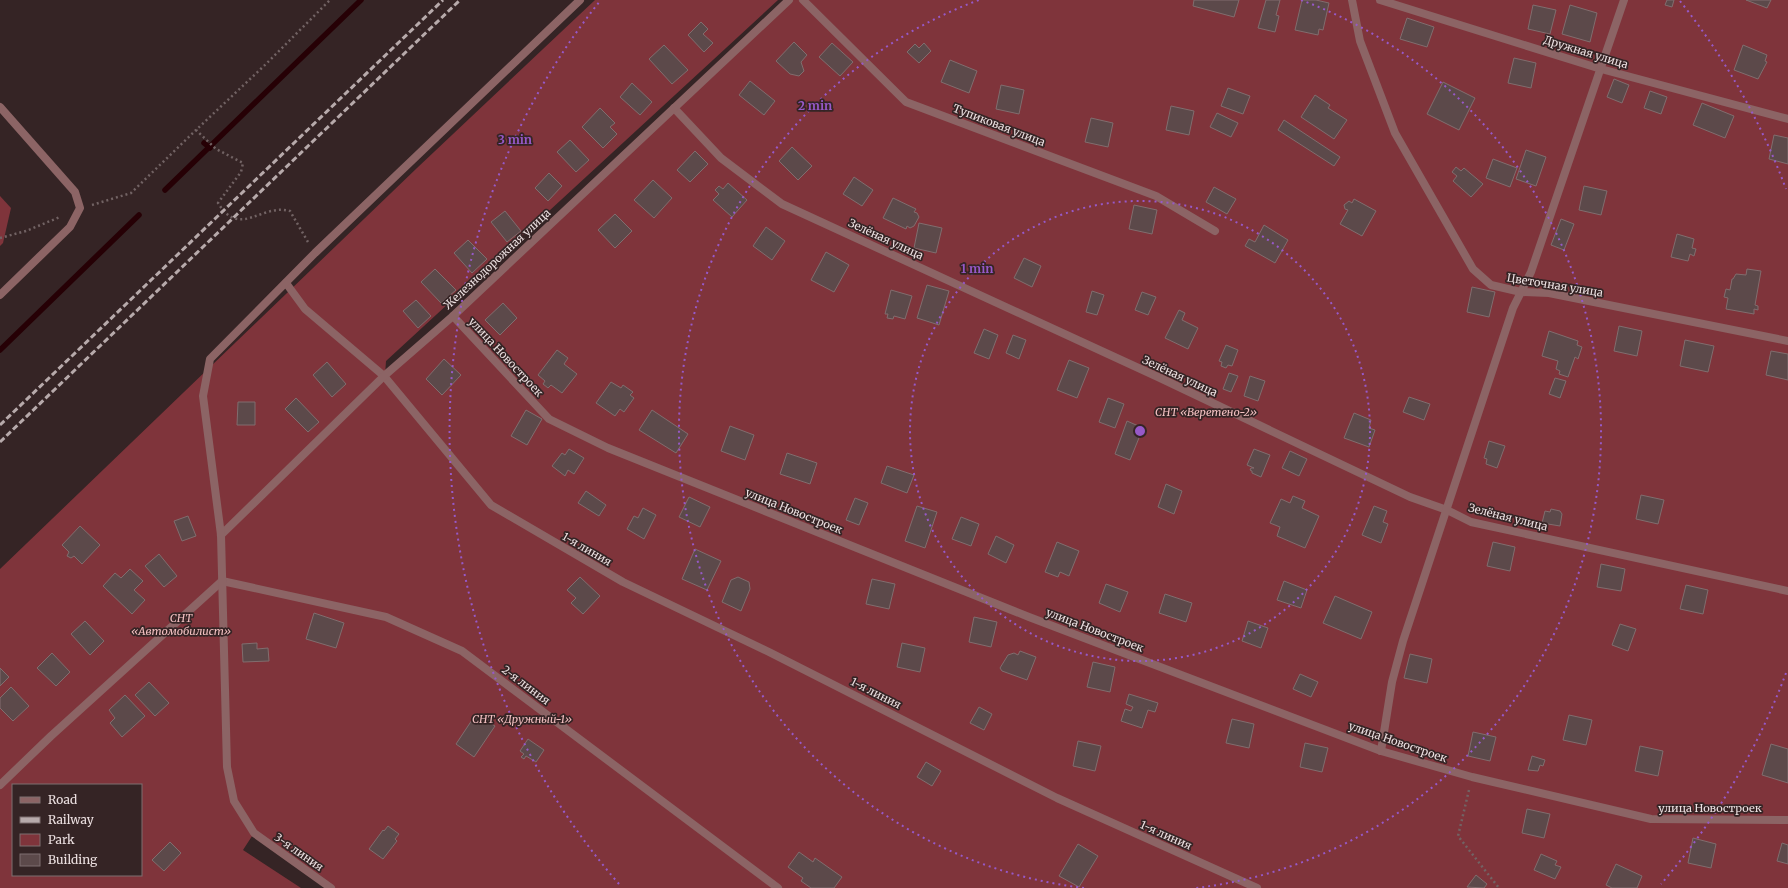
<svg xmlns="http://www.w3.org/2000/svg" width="1788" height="888" font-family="Merriweather,serif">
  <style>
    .green { fill: #7f343b; fill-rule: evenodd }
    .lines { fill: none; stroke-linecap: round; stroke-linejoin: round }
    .stream { stroke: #260005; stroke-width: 5.5 }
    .building { fill: #5c494a; stroke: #816d6e }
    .path { stroke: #726364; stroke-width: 2.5; stroke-dasharray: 2 3; stroke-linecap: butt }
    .lane { stroke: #8c6465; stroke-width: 8 }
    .street { stroke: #8c6465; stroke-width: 8 }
    .rail { stroke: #b7aaab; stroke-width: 3; stroke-dasharray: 6 3; stroke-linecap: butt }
    .ring { fill: none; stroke: #9759c8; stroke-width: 2; stroke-dasharray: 2 4 }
    .labels { text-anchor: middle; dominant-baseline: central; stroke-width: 3.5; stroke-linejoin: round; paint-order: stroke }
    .street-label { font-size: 11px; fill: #ece0e1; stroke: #352425 }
    .park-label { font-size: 11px; font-style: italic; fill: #f4c1c2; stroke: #352425 }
    .centre { fill: #9759c8; stroke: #352425; stroke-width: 2 }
    .ring-label { font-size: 12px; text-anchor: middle; font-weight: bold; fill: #9759c8; stroke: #352425; stroke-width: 3.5; stroke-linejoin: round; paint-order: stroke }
  </style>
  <rect width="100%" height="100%" fill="#352425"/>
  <!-- green -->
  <g class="green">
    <path d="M 595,0 L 778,0 L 386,361 L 385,375 L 789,0 L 1788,0 L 1788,888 L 331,888 L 254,833 L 243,850 L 301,888 L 0,888 L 0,569 L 417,168 ZM 13,785 L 141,785 L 141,875 L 13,875 Z"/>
    <polygon points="0,196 11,208 3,243 0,246"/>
  </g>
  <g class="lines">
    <!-- stream -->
    <g class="stream">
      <polyline points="204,143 210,148"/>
      <polyline points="165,190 361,0"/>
      <polyline points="0,350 139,215"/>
    </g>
  </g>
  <!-- building -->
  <g class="building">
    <polygon points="1194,0 1239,0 1234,17 1193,6"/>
    <polygon points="1266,0 1280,0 1276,15 1279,16 1275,32 1258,28"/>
    <polygon points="1302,0 1316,0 1329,3 1323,30 1319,29 1318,35 1295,30"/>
    <polygon points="1667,0 1674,0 1672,7 1665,5"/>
    <polygon points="1746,0 1771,0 1767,8"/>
    <polygon points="1533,5 1556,10 1550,34 1528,29"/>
    <polygon points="1570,5 1597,13 1590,42 1562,34"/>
    <polygon points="1407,18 1434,27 1427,47 1400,39"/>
    <polygon points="701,22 708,29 703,34 713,43 704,52 688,35"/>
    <polygon points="794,42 807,55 801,62 804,71 799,76 790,74 776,61"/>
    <polygon points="832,43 853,62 840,76 819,57"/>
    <polygon points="924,43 931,51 919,63 907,52 915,44 919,48"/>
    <polygon points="664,45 688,70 672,84 649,59"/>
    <polygon points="1743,45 1767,55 1765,61 1767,62 1758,79 1734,70"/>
    <polygon points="1514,58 1536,63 1531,88 1508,83"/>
    <polygon points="950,60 977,71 969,93 941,82"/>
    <polygon points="1614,79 1629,85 1622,103 1607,97"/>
    <polygon points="750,81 775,101 764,115 739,95"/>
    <polygon points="1443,82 1475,98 1459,130 1427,114"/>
    <polygon points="632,83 652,102 640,115 620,97"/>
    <polygon points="1001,85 1024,90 1019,114 996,109"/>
    <polygon points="1228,88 1250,96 1243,114 1221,106"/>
    <polygon points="1650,91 1667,97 1661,114 1644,108"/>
    <polygon points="1315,95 1330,105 1328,108 1347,120 1334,139 1301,117"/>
    <polygon points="1702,103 1734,116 1725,138 1693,125"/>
    <polygon points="1171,106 1194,111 1189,135 1166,130"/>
    <polygon points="600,108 615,123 610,127 617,134 603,148 582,127"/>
    <polygon points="1217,113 1238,123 1231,137 1210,127"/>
    <polygon points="1091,118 1113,123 1108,147 1085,142"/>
    <polygon points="1284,120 1340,157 1334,166 1278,130"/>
    <polygon points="1774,135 1788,138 1788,164 1769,159"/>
    <polygon points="570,140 589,160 576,172 557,152"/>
    <polygon points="792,147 812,166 798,180 779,161"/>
    <polygon points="1526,150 1546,157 1536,186 1516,179"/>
    <polygon points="695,151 708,164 690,182 677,170"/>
    <polygon points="1493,159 1517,168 1510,187 1486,178"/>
    <polygon points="1456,167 1461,171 1464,168 1483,184 1471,197 1453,181 1457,176 1452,172"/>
    <polygon points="549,173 562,186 548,201 535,188"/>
    <polygon points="854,177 873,190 862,206 843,194"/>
    <polygon points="653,180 672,198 654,218 634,200"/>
    <polygon points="728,183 747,200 732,217 713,200 719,194 715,190 719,186 723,189"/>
    <polygon points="1584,186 1607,191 1601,215 1579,210"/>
    <polygon points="1214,187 1236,199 1227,214 1206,202"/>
    <polygon points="893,198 916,209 914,212 917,213 919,217 914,226 910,228 907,226 906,229 883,218"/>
    <polygon points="1354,199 1376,211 1362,236 1340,224 1348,210 1345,209 1344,205 1349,201 1352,203"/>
    <polygon points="1134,205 1157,210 1152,234 1129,229"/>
    <polygon points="505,211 521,231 507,242 491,222"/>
    <polygon points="615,214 632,231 615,248 598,230"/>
    <polygon points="1561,219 1574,224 1564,250 1551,245"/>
    <polygon points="919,223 942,228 936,253 914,248"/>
    <polygon points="1264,225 1288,240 1275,263 1245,246 1249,239 1255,242"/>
    <polygon points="766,227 785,241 772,260 753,246"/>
    <polygon points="1677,234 1694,239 1692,248 1696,249 1694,256 1690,254 1688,261 1671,257"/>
    <polygon points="468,240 487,259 472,273 454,253"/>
    <polygon points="826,252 849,265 834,292 811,280"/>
    <polygon points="1024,258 1041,266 1032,287 1014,278"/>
    <polygon points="435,269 456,290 441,303 421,282"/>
    <polygon points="1747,269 1761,271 1755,305 1758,306 1758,310 1754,309 1754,314 1726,309 1728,298 1724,297 1726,289 1730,290 1732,279 1733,279 1736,274 1746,275"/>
    <polygon points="927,285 949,291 939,325 917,318"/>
    <polygon points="1472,287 1495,292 1489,317 1467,312"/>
    <polygon points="891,290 912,296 905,319 894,316 893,319 887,318 888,314 885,314"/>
    <polygon points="1092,291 1104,295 1097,315 1086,312"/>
    <polygon points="1142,292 1156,297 1148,315 1135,310"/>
    <polygon points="416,300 431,316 418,328 403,311"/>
    <polygon points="503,303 517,318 500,335 485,320"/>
    <polygon points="1179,310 1185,313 1182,320 1198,328 1188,349 1165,338"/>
    <polygon points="1619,326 1642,331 1637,356 1614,351"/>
    <polygon points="984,329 998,335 989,359 974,353"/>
    <polygon points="1549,331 1578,341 1577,345 1582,347 1578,359 1575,357 1568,377 1559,374 1560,371 1556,369 1558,361 1542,356"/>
    <polygon points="1013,335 1026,340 1019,359 1006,353"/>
    <polygon points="1685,340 1714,346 1708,372 1680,366"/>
    <polygon points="1226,345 1238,350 1232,366 1228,365 1226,368 1221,366 1222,362 1219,361"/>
    <polygon points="557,350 568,358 564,364 577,374 562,393 551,385 548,388 543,384 545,381 538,375"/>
    <polygon points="1771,351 1788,354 1788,380 1766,375"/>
    <polygon points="444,359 461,375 442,395 426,379"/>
    <polygon points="1069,360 1089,368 1077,398 1057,390"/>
    <polygon points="327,362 346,384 332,397 313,375"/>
    <polygon points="1229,373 1238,376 1231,392 1223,389"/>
    <polygon points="1250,376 1265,381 1258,401 1244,396"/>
    <polygon points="1555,378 1566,381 1560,398 1549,394"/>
    <polygon points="611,382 621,388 623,385 633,392 630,395 634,398 624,412 620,409 615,416 596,403"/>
    <polygon points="1409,397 1430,404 1424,420 1403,412"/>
    <polygon points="296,398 319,422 308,432 285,409"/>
    <polygon points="1108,398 1124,404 1115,428 1099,422"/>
    <polygon points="238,402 255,402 255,425 237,425"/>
    <polygon points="526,410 542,419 527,445 511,436"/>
    <polygon points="652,410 688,434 676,453 639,430"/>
    <polygon points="1354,413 1371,420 1369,428 1375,430 1369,447 1344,438"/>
    <polygon points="1127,421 1143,428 1130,460 1115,454"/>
    <polygon points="730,426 754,435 745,460 721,451"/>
    <polygon points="1489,441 1505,446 1497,468 1486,464 1487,459 1484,458"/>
    <polygon points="569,449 584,458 574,474 568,470 565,476 552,466 562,453 565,455"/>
    <polygon points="1254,449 1270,455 1261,477 1252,473 1252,471 1250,470 1251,468 1254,468 1247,465"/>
    <polygon points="1290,451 1307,459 1299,476 1282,468"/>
    <polygon points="787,453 817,463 810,484 780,474"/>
    <polygon points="887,466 914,475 907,493 881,483"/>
    <polygon points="1166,484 1182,491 1174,514 1158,507"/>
    <polygon points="586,491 606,505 599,516 578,503"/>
    <polygon points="1641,495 1664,500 1658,524 1636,519"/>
    <polygon points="1293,496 1305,501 1302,508 1319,516 1305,548 1277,536 1280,527 1270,523 1281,499 1290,503"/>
    <polygon points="689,497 710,507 700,527 679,517"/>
    <polygon points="855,498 868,503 859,525 846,520"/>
    <polygon points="917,506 937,512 925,548 905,541"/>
    <polygon points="1374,506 1387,511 1383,522 1388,524 1381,543 1362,535"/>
    <polygon points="643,508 656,515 644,539 627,529 634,516 638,518"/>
    <polygon points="1551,509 1560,511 1562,514 1560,526 1542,523 1545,511 1550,512"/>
    <polygon points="188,516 196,536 182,541 174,521"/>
    <polygon points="961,517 979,524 971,546 952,539"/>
    <polygon points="80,526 100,545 82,564 74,556 71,558 67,556 69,552 62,545"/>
    <polygon points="996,536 1014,545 1006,563 988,554"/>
    <polygon points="1057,542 1079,551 1069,576 1060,572 1058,577 1045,572"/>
    <polygon points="1493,542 1515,547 1510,571 1487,566"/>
    <polygon points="695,549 721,561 707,590 682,579"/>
    <polygon points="159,554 177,576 164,587 145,566"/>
    <polygon points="1601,564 1625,569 1621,591 1597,587"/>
    <polygon points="130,569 143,581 134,590 145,600 132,614 103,586 115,573 121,578"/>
    <polygon points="580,577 600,596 583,614 571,603 576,598 567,590"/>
    <polygon points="738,577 749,582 750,589 741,611 722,602 731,580"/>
    <polygon points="872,579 895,584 889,609 866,604"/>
    <polygon points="1284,581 1307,590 1301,608 1277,600"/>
    <polygon points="1106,584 1128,592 1120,612 1099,603"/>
    <polygon points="1686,585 1708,590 1703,614 1680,609"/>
    <polygon points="1165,594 1192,603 1186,622 1159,613"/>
    <polygon points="1335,596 1372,612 1361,639 1323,623"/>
    <polygon points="314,613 344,623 336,648 306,639"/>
    <polygon points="974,617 997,622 991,647 969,642"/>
    <polygon points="85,621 104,641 90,655 71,634"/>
    <polygon points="1248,621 1268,628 1261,648 1242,641"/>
    <polygon points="1620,624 1636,629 1628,651 1612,645"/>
    <polygon points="257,643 257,649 268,648 269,661 243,662 242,644"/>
    <polygon points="902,643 925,648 920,672 897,667"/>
    <polygon points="1020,651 1036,657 1027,680 1002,671 1000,668 1008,655 1014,653 1018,655"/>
    <polygon points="52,653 70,672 56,686 37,668"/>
    <polygon points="1410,654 1432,659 1427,683 1404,678"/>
    <polygon points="1093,662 1115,667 1110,692 1087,687"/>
    <polygon points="0,668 9,677 0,686"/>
    <polygon points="1300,674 1318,682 1311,697 1293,689"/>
    <polygon points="149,682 169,703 155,716 135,695"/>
    <polygon points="11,687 29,706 13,721 0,708 0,698"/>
    <polygon points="1129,694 1158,703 1155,712 1148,710 1142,728 1121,721 1125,709 1131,711 1133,707 1126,704"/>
    <polygon points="125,695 145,716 122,737 110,723 115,718 109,710"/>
    <polygon points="979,707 992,714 984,730 970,723"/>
    <polygon points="476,714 481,717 482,714 492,721 490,723 495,726 474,757 456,744"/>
    <polygon points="1569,715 1592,720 1586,745 1563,740"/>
    <polygon points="1232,719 1254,724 1249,748 1226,743"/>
    <polygon points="1473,732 1496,737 1490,761 1468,756"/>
    <polygon points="528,739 544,750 536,762 526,756 524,759 521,757 524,754 520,751"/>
    <polygon points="1078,741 1101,746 1095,771 1073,766"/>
    <polygon points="1305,743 1328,748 1322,772 1300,767"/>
    <polygon points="1771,744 1788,749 1788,783 1762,775"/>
    <polygon points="1640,746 1663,751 1658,776 1635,771"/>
    <polygon points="1532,756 1545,760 1543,766 1540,765 1538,771 1528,770"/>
    <polygon points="926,762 941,771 932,786 917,777"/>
    <polygon points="1527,809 1550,814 1544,838 1522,833"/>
    <polygon points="388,826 399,834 395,839 397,841 383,859 369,849 383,830 384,831"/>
    <polygon points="1693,838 1716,844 1711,868 1688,863"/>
    <polygon points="170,842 181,853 164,871 152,860"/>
    <polygon points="1782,843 1788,845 1788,864 1777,861"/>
    <polygon points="1078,844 1098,856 1079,887 1059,876"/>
    <polygon points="799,852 813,862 815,858 842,877 834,888 811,888 801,881 803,878 788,867"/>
    <polygon points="1541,854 1557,861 1555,865 1561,867 1555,879 1534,870"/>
    <polygon points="1616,864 1642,876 1637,888 1612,888 1606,885"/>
    <polygon points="1476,875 1487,884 1484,888 1467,887"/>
  </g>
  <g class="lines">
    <!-- path -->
    <g class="path">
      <polyline points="92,205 131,193 196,130"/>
      <polyline points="0,238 26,231 60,217"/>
      <path d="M 308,242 L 290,211 C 261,203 240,239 218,203 L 241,172 L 243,163 L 216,149 L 196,130 L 266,64 L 330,0"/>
      <polyline points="1469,790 1458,836 1499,888"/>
    </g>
    <!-- lane -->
    <polyline class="lane" points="0,107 75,192 80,208 70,227 0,295"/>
    <!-- street -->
    <g class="street">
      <polyline points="803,0 906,102 1156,196 1215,231"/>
      <polyline points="1352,0 1360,41 1395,133 1473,269 1491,285 1521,292 1549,293 1788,341"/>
      <polyline points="1380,0 1601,69 1788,119"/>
      <polyline points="674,108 721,158 782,204 1158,377 1410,497 1447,510 1471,522 1788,591"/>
      <polyline points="286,283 305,309 384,376 491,505 623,582 769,652 1057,798 1257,888"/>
      <polyline points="453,316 549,419 608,448 1029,617 1381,751 1472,777 1651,819 1788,820"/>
      <polyline points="221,535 384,376 453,316 789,0"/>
      <polyline points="222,581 386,617 462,651 778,888"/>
      <polyline points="1381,751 1392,682 1403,641 1513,308 1531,272 1624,0"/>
      <polyline points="0,785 51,736 222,581"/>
      <polyline points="331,888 254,833 234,801 227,767 221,535 203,396 210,359 315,253 580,0"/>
    </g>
    <!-- rail -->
    <g class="rail">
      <polyline points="0,425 443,0"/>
      <polyline points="0,442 460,0"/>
    </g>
  </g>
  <!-- distance rings -->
  <g class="ring">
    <circle cx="1140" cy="431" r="230"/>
    <path d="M1084 888A460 460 0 0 1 979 0M1301 0A460 460 0 0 1 1196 888"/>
    <path d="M1786 673A690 690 0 0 1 1661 884M619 884A690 690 0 0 1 600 1M1680 1A690 690 0 0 1 1786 189"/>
  </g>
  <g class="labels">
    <!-- street labels -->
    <g class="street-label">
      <text transform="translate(1586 52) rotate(17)">Дружная улица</text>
      <text transform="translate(999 125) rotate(21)">Тупиковая улица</text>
      <text transform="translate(886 239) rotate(25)">Зелёная улица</text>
      <text transform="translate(497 259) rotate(-43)">Железнодорожная улица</text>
      <text transform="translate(1555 285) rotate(9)">Цветочная улица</text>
      <text transform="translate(506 357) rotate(47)">улица Новостроек</text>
      <text transform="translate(1180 376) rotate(25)">Зелёная улица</text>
      <text transform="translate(794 511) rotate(22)">улица Новостроек</text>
      <text transform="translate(1508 517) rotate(14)">Зелёная улица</text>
      <text transform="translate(587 549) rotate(30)">1-я линия</text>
      <text transform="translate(1095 630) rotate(21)">улица Новостроек</text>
      <text transform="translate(526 685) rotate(37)">2-я линия</text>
      <text transform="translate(876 693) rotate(27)">1-я линия</text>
      <text transform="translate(1398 742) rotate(19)">улица Новостроек</text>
      <text x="1710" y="808">улица Новостроек</text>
      <text transform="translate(1166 835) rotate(24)">1-я линия</text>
      <text transform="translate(299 852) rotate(35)">3-я линия</text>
    </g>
    <!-- park labels -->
    <g class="park-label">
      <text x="1206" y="412">СНТ «Веретено-2»</text>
      <text x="181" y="618">СНТ<tspan x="181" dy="13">«Автомобилист»</tspan></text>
      <text x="522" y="719">СНТ «Дружный-1»</text>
    </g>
  </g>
  <circle cx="1140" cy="431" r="6" class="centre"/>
  <g class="ring-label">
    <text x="815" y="110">2 min</text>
    <text x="515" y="144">3 min</text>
    <text x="977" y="273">1 min</text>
  </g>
  <!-- legend -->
  <rect x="12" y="784" width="130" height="92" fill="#352425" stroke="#7e6f70"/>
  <rect x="20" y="797" width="20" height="6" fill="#8c6465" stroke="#7e6f70"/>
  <text x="48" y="804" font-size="12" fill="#ece0e1">Road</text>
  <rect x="20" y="817" width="20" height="6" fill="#b7aaab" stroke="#7e6f70"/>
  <text x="48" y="824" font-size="12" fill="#ece0e1">Railway</text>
  <rect x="20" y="834" width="20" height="12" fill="#7f343b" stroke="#7e6f70"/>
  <text x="48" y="844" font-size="12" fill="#ece0e1">Park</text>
  <rect x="20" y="854" width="20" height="12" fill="#5c494a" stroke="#7e6f70"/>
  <text x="48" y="864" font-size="12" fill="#ece0e1">Building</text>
</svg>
